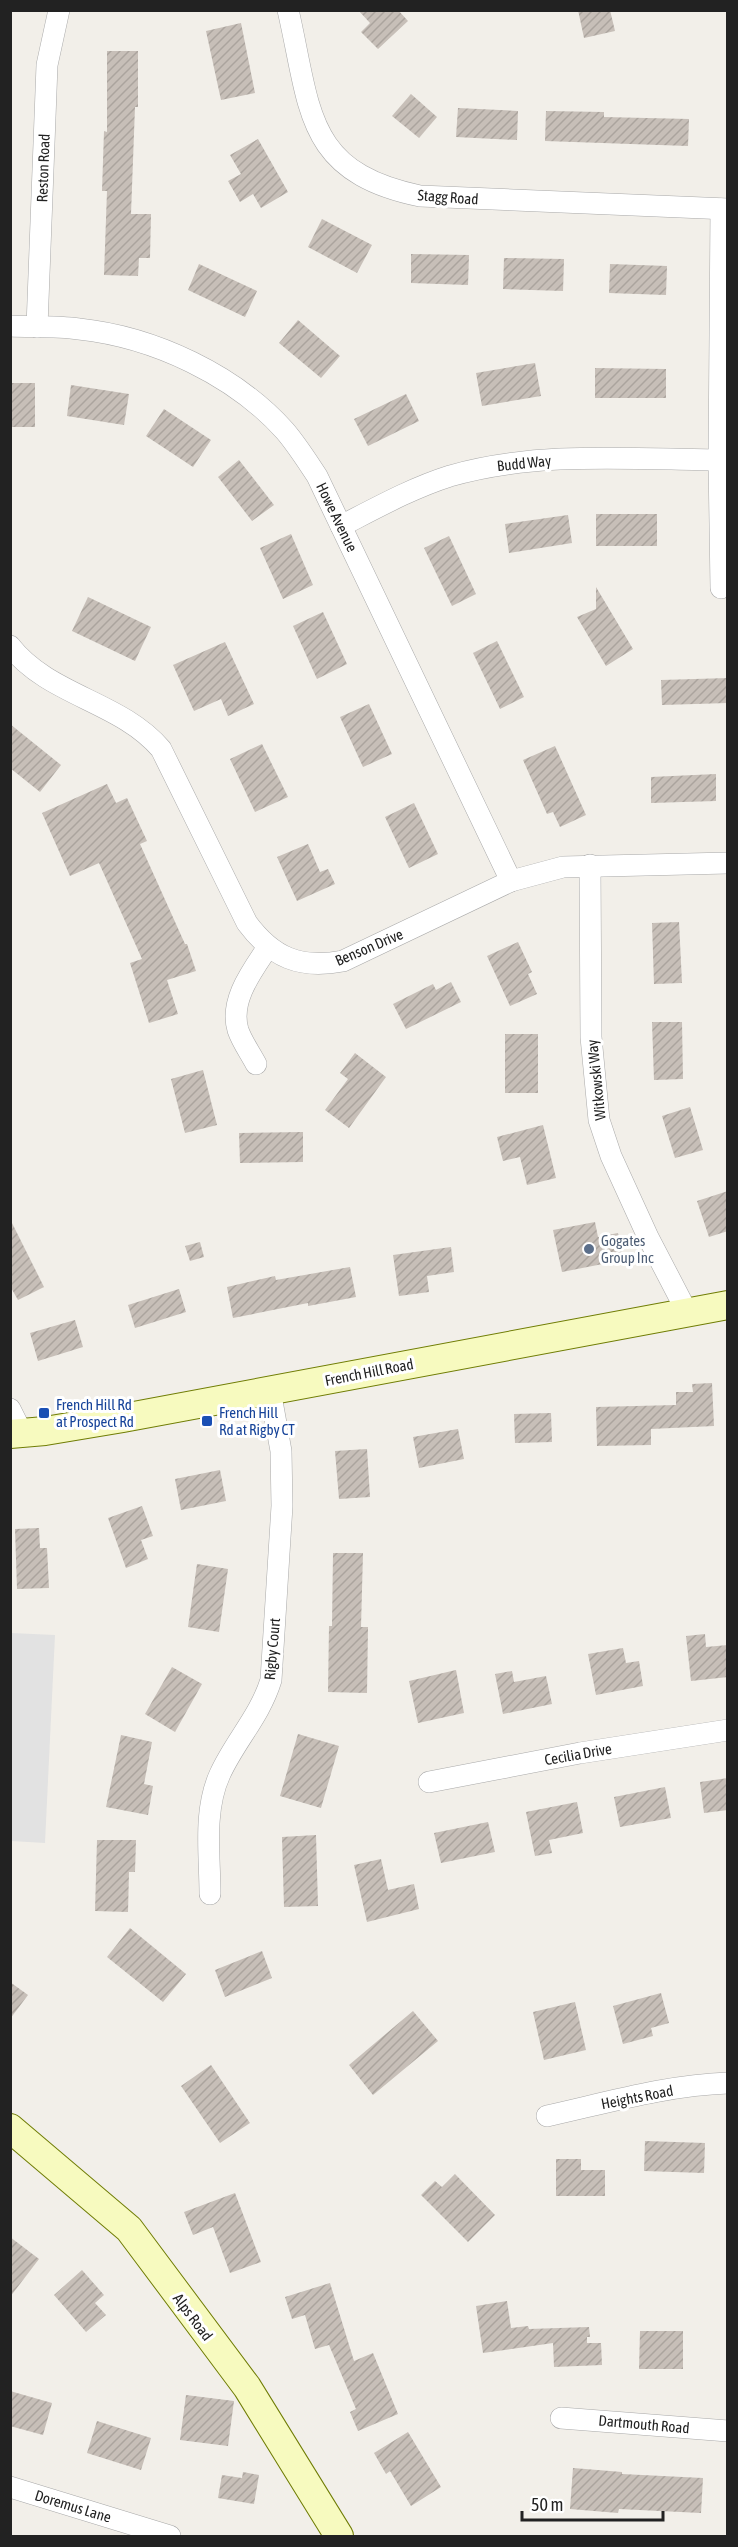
<svg xmlns="http://www.w3.org/2000/svg" width="738" height="2547" font-family="'Asap Condensed',sans-serif">
  <style>
    .parking { fill: #e2e2e2 }
    .building { fill: url(#building-hatch) }
    .lines { fill: none; stroke-linecap: round; stroke-linejoin: round }
    .street-casing { stroke: #a9a9a9; stroke-width: 22 }
    .secondary-casing { stroke: #707d05; stroke-width: 30 }
    .street { stroke: #fff; stroke-width: 21 }
    .secondary { stroke: #f7fabf; stroke-width: 28 }
    .service-dot { fill: #5c6f8a; stroke: #fff; stroke-width: 2 }
    .transit-dot { fill: #1a4fb4; stroke: #fff; stroke-width: 2 }
    .labels { text-anchor: middle; dominant-baseline: central; stroke-width: 6; stroke-linejoin: round; paint-order: stroke }
    .street-label { font-size: 15px; fill: #222; stroke: #fff }
    .service-label { font-size: 15px; fill: #4e5e75; stroke: #fff; text-anchor: start }
    .transit-label { font-size: 15px; fill: #164399; stroke: #fff; text-anchor: start }
  </style>
  <defs>
    <pattern id="building-hatch" width="6" height="6" patternUnits="userSpaceOnUse" patternTransform="scale(1.5)"><rect width="6" height="6" fill="#c7bfb8"/><path d="M-1 1l2-2M0 6l6-6M5 7l2-2" fill="none" stroke="#aba49e"/></pattern>
  </defs>
  <rect width="100%" height="100%" fill="#f2efe9"/>
  <!-- parking -->
  <polygon class="parking" points="11,1633 55,1635 45,1843 11,1841"/>
  <!-- building -->
  <g class="building">
    <polygon points="358,10 398,10 408,21 378,49 361,32 370,23"/>
    <polygon points="578,10 610,10 615,31 584,38"/>
    <polygon points="241,23 255,93 221,100 206,31"/>
    <polygon points="107,51 138,51 138,107 135,107 131,214 151,214 150,258 139,258 138,276 104,275 107,191 102,191 104,131 107,132"/>
    <polygon points="411,94 437,117 419,138 392,116"/>
    <polygon points="458,108 518,111 517,140 456,137"/>
    <polygon points="546,111 604,112 604,117 689,119 688,146 545,141"/>
    <polygon points="258,139 288,192 261,208 253,194 240,202 228,181 241,174 230,155"/>
    <polygon points="322,219 372,245 357,273 308,247"/>
    <polygon points="411,254 469,255 468,285 411,283"/>
    <polygon points="504,258 564,259 563,291 503,289"/>
    <polygon points="199,264 257,291 245,317 188,290"/>
    <polygon points="610,264 667,266 666,295 609,293"/>
    <polygon points="298,320 340,356 321,378 279,343"/>
    <polygon points="535,363 541,396 482,406 476,373"/>
    <polygon points="595,368 666,369 666,398 595,398"/>
    <rect x="10" y="383" width="25" height="44"/>
    <polygon points="71,385 129,394 124,425 67,416"/>
    <polygon points="406,394 419,421 368,446 354,419"/>
    <polygon points="164,409 211,440 193,467 146,436"/>
    <polygon points="239,460 274,505 252,521 218,477"/>
    <rect x="596" y="514" width="61" height="32"/>
    <polygon points="568,515 572,543 509,553 505,524"/>
    <polygon points="291,534 313,585 283,599 260,548"/>
    <polygon points="449,536 476,594 452,606 424,548"/>
    <polygon points="596,587 633,649 606,666 577,617 596,609"/>
    <polygon points="88,597 151,627 135,661 72,631"/>
    <polygon points="323,612 347,664 317,679 293,626"/>
    <polygon points="497,641 524,697 500,709 473,653"/>
    <polygon points="225,642 254,704 228,716 221,699 194,711 173,665"/>
    <polygon points="728,678 728,703 662,705 661,680"/>
    <polygon points="369,704 392,754 363,767 340,717"/>
    <polygon points="10,724 61,765 40,792 10,768"/>
    <polygon points="262,744 288,797 255,812 230,759"/>
    <polygon points="555,746 586,815 560,827 553,812 547,814 523,760"/>
    <polygon points="716,774 716,801 651,803 651,777"/>
    <polygon points="107,784 116,803 127,798 147,841 140,844 185,944 187,944 196,971 167,980 178,1014 149,1023 130,963 142,959 99,863 70,876 42,813"/>
    <polygon points="414,803 438,854 409,868 385,817"/>
    <polygon points="308,844 320,872 328,869 335,884 297,901 277,857"/>
    <polygon points="679,922 682,983 654,984 652,923"/>
    <polygon points="518,942 532,972 528,974 537,994 510,1006 487,956"/>
    <polygon points="451,982 461,1002 406,1029 393,1004 433,984 436,990"/>
    <polygon points="652,1022 682,1022 683,1079 654,1080"/>
    <rect x="505" y="1034" width="33" height="59"/>
    <polygon points="355,1053 386,1077 349,1128 325,1110 348,1079 340,1073"/>
    <polygon points="203,1070 217,1125 185,1133 171,1079"/>
    <polygon points="690,1107 703,1150 675,1158 662,1116"/>
    <polygon points="543,1125 556,1178 527,1185 520,1157 503,1161 497,1137"/>
    <polygon points="303,1132 303,1162 240,1163 239,1133"/>
    <polygon points="728,1191 728,1231 709,1237 697,1201"/>
    <polygon points="10,1219 44,1287 18,1300 10,1286"/>
    <polygon points="595,1222 598,1237 618,1233 623,1260 562,1272 553,1230"/>
    <polygon points="200,1242 204,1257 190,1261 185,1246"/>
    <polygon points="451,1247 454,1272 427,1276 429,1292 399,1296 393,1255"/>
    <polygon points="350,1267 356,1297 308,1306 308,1303 233,1318 227,1287 275,1276 276,1280"/>
    <polygon points="179,1289 186,1312 135,1328 128,1305"/>
    <polygon points="75,1320 83,1347 38,1361 30,1333"/>
    <polygon points="712,1383 714,1426 651,1429 651,1445 597,1446 596,1407 676,1405 676,1392 693,1392 692,1384"/>
    <polygon points="551,1413 552,1442 515,1443 514,1414"/>
    <polygon points="458,1429 464,1459 419,1468 413,1437"/>
    <polygon points="367,1449 370,1497 339,1499 335,1451"/>
    <polygon points="220,1470 226,1501 181,1510 175,1479"/>
    <polygon points="142,1506 153,1536 141,1540 148,1559 126,1568 108,1518"/>
    <polygon points="39,1528 40,1548 47,1548 49,1588 17,1589 15,1529"/>
    <polygon points="333,1553 363,1553 361,1627 368,1627 367,1693 328,1692 329,1626 332,1626"/>
    <polygon points="197,1564 228,1569 219,1632 188,1627"/>
    <polygon points="705,1634 706,1647 728,1645 728,1677 691,1681 686,1636"/>
    <polygon points="623,1648 626,1663 639,1661 643,1686 596,1695 588,1654"/>
    <polygon points="172,1667 202,1684 175,1732 145,1714"/>
    <polygon points="456,1670 464,1713 418,1723 409,1681"/>
    <polygon points="512,1671 514,1682 546,1676 552,1704 503,1714 495,1674"/>
    <polygon points="298,1734 339,1746 321,1808 280,1796"/>
    <polygon points="121,1735 152,1742 144,1784 153,1786 148,1815 106,1807"/>
    <polygon points="728,1778 728,1810 704,1813 700,1782"/>
    <polygon points="665,1787 671,1818 620,1827 614,1797"/>
    <polygon points="577,1802 583,1833 549,1840 552,1853 535,1856 526,1812"/>
    <polygon points="488,1822 495,1852 441,1863 434,1833"/>
    <polygon points="316,1835 318,1906 284,1907 282,1837"/>
    <polygon points="97,1840 136,1840 135,1872 129,1872 128,1912 95,1911"/>
    <polygon points="381,1859 388,1890 414,1884 419,1909 367,1922 354,1865"/>
    <polygon points="130,1928 186,1974 163,2002 107,1957"/>
    <polygon points="262,1951 272,1978 225,1997 215,1970"/>
    <polygon points="10,1982 28,1995 10,2019"/>
    <polygon points="661,1993 669,2023 651,2028 653,2036 623,2044 613,2006"/>
    <polygon points="575,2002 586,2050 544,2060 533,2012"/>
    <polygon points="413,2011 438,2041 373,2095 349,2065"/>
    <polygon points="211,2065 250,2123 220,2143 181,2086"/>
    <polygon points="645,2141 705,2143 704,2173 644,2171"/>
    <polygon points="556,2159 581,2159 581,2170 605,2170 605,2196 556,2196"/>
    <polygon points="455,2174 495,2215 468,2242 421,2195 435,2181 442,2187"/>
    <polygon points="235,2193 261,2262 230,2273 213,2227 193,2235 184,2212"/>
    <polygon points="10,2237 39,2259 10,2297"/>
    <polygon points="82,2270 104,2295 95,2303 106,2315 86,2332 54,2295"/>
    <polygon points="330,2283 354,2361 373,2353 398,2414 358,2431 350,2412 356,2409 329,2345 315,2349 305,2315 292,2319 285,2297"/>
    <polygon points="507,2301 511,2328 528,2326 529,2329 589,2327 590,2337 587,2337 587,2343 601,2343 602,2365 554,2367 553,2343 483,2353 476,2306"/>
    <polygon points="640,2331 683,2331 683,2369 639,2369"/>
    <polygon points="10,2391 52,2403 43,2435 10,2426"/>
    <polygon points="186,2395 234,2401 228,2446 180,2440"/>
    <polygon points="97,2421 151,2438 141,2470 87,2453"/>
    <polygon points="408,2432 441,2487 411,2506 390,2471 386,2474 374,2453"/>
    <polygon points="573,2468 622,2472 622,2474 703,2478 701,2513 619,2509 618,2513 570,2509"/>
    <polygon points="243,2472 259,2475 254,2504 218,2498 222,2475 242,2478"/>
  </g>
  <g class="lines">
    <!-- street casing -->
    <g class="street-casing">
      <g id="street">
        <path d="M 288,10 C 311,109 304,172 420,196 L 728,209"/>
        <path d="M 10,326 C 33,327 57,326 79,329 C 154,337 235,375 285,431 C 297,445 307,461 317,476 L 511,881"/>
        <polyline points="37,327 47,65 59,10"/>
        <path d="M 341,526 C 376,508 412,488 450,476 C 537,451 629,459 719,460"/>
        <polyline points="721,588 719,460 721,209"/>
        <path d="M 10,646 C 49,696 120,701 161,749 L 247,923 C 273,958 300,969 343,961 L 511,881 L 563,867 L 728,863"/>
        <polyline points="590,865 591,1037 599,1120 611,1156 648,1237 687,1312"/>
        <path d="M 256,1064 C 251,1054 242,1042 238,1030 C 229,1000 253,970 268,947"/>
        <polyline points="10,1409 22,1433"/>
        <polyline points="429,1782 580,1753 728,1730"/>
        <path d="M 210,1894 C 210,1855 203,1811 220,1774 C 235,1741 260,1716 271,1680 L 282,1506 L 281,1451 L 270,1390"/>
        <path d="M 547,2116 C 606,2103 667,2085 728,2083"/>
        <polyline points="561,2418 728,2431"/>
        <polyline points="10,2487 170,2536"/>
      </g>
    </g>
    <!-- secondary casing -->
    <g class="secondary-casing">
      <g id="secondary">
        <polyline points="10,1434 45,1431 123,1418 728,1305"/>
        <polyline points="10,2128 129,2229 247,2387 339,2536"/>
      </g>
    </g>
    <!-- street -->
    <use href="#street" class="street"/>
    <!-- secondary -->
    <use href="#secondary" class="secondary"/>
  </g>
  <!-- markers -->
  <circle class="service-dot" cx="589" cy="1249" r="6"/>
  <g class="transit-dot">
    <rect x="38" y="1407" width="12" height="12" rx="3"/>
    <rect x="201" y="1415" width="12" height="12" rx="3"/>
  </g>
  <g class="labels">
    <!-- street labels -->
    <g class="street-label">
      <text transform="translate(43 168) rotate(-88)">Reston Road</text>
      <text transform="translate(448 197) rotate(4)">Stagg Road</text>
      <text transform="translate(524 463) rotate(-6)">Budd Way</text>
      <text transform="translate(337 517) rotate(64)">Howe Avenue</text>
      <text transform="translate(369 947) rotate(-23)">Benson Drive</text>
      <text transform="translate(596 1080) rotate(-96)">Witkowski Way</text>
      <text transform="translate(369 1372) rotate(-11)">French Hill Road</text>
      <text transform="translate(272 1649) rotate(-85)">Rigby Court</text>
      <text transform="translate(578 1754) rotate(-10)">Cecilia Drive</text>
      <text transform="translate(637 2097) rotate(-11)">Heights Road</text>
      <text transform="translate(193 2317) rotate(53)">Alps Road</text>
      <text transform="translate(644 2424) rotate(5)">Dartmouth Road</text>
      <text transform="translate(73 2506) rotate(17)">Doremus Lane</text>
    </g>
    <!-- service labels -->
    <g class="service-label">
      <text x="601" y="1240">Gogates<tspan x="601" dy="17">Group Inc</tspan></text>
    </g>
    <!-- transit labels -->
    <g class="transit-label">
      <text x="56" y="1404">French Hill Rd<tspan x="56" dy="17">at Prospect Rd</tspan></text>
      <text x="219" y="1412">French Hill<tspan x="219" dy="17">Rd at Rigby CT</tspan></text>
    </g>
  </g>
  <!-- border -->
  <rect width="738" height="2547" fill="none" stroke="#222222" stroke-width="24"/>
  <!-- scale -->
  <path d="M522 2511v9h141v-9" fill="none" stroke="#222222" stroke-width="3"/>
  <text x="531" y="2511" font-size="18" fill="#222222" stroke="#ffffff" stroke-width="4.5" paint-order="stroke">50 m</text>
</svg>
